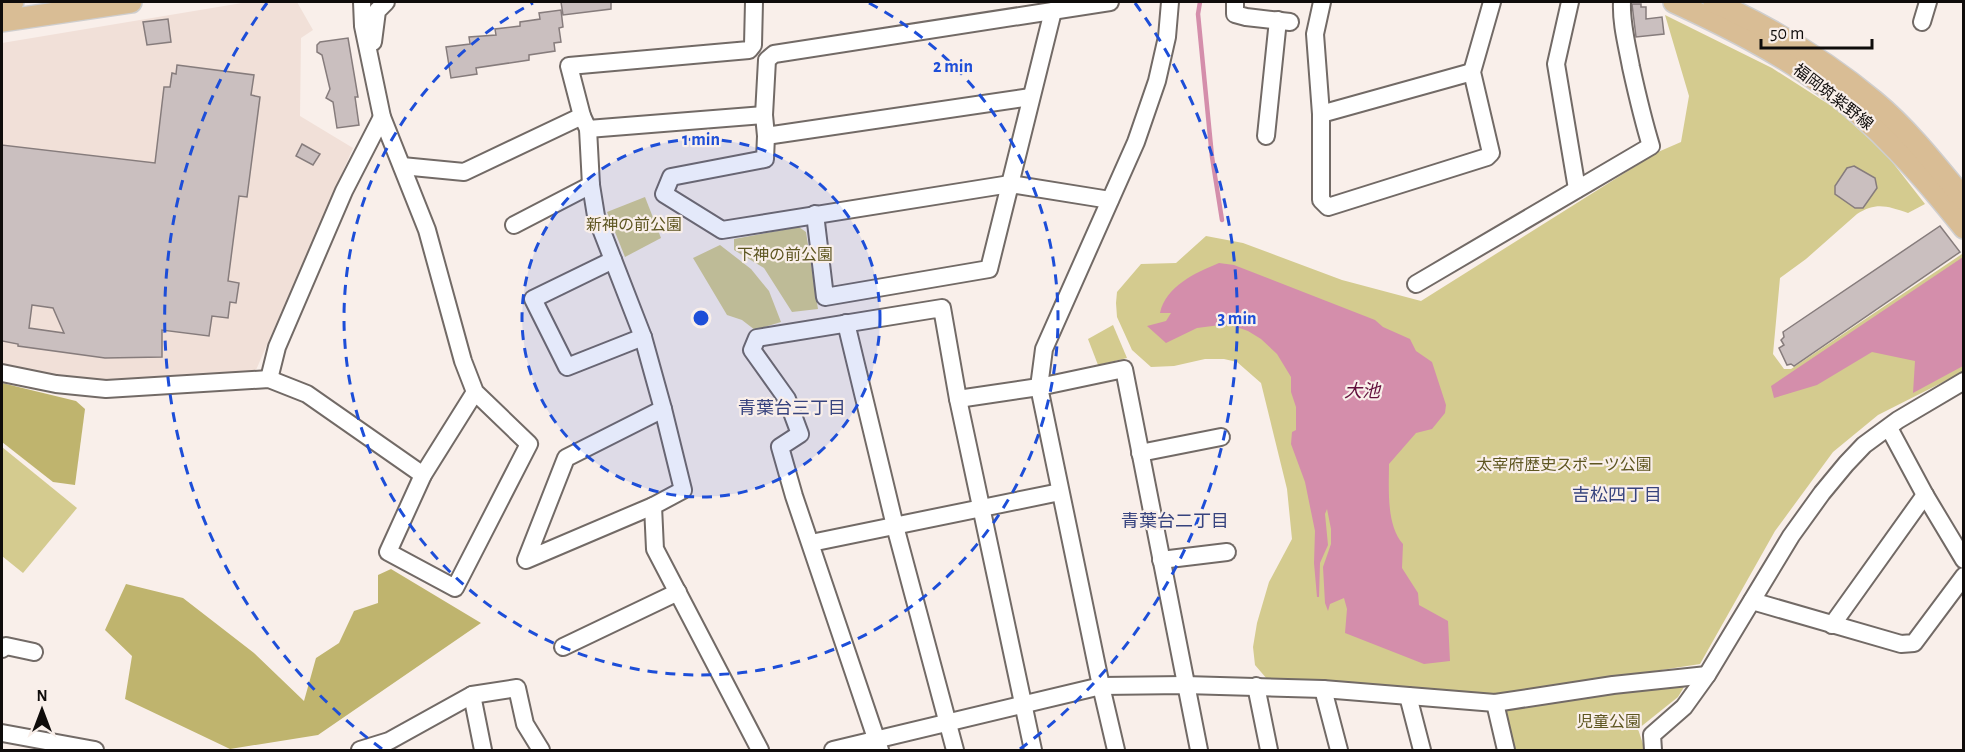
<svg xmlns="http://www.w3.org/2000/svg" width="1965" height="752" font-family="'Alegreya Sans','Noto Sans JP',sans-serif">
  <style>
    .built { fill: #f1e0d8 }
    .green { fill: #d4cb8f }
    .forest { fill: #bfb46e }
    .water { fill: #d48eab }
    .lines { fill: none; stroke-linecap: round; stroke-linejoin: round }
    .stream { stroke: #d48eab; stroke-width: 4.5 }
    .building { fill: #cabfbf; stroke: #867c7c; stroke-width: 1.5; fill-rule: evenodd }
    .minor-casing { stroke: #726a66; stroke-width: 20 }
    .major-casing { stroke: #cfcece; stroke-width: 24 }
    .minor { stroke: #fff; stroke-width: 16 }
    .major { stroke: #d9bd95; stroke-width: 21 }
    .ring { fill: none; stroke: #1d4ed8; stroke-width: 3; stroke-dasharray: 10 8 }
    .labels { text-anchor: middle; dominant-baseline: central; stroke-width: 4.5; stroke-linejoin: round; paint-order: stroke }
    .street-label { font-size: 16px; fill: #0f0c0b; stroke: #f9efea }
    .park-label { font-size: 16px; fill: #5e5621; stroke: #f9efea }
    .water-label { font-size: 18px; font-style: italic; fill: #62103c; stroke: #f9efea }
    .neighbourhood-label { font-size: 18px; fill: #37437e; stroke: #f9efea }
    .centre { fill: #1d4ed8; stroke: #f9efea; stroke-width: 3 }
    .ring-label { font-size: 18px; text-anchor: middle; font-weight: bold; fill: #1d4ed8; stroke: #f9efea; stroke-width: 4.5; stroke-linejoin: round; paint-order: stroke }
  </style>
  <rect width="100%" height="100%" fill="#f9efea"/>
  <!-- built -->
  <polygon class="built" points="248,2 297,2 313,30 301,38 300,116 353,148 256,370 142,383 58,375 2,365 2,43"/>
  <!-- green -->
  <g class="green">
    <path d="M 1665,15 L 1772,68 L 1836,109 L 1886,154 L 1925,204 L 1908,213 C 1887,206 1876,202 1857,214 L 1806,259 L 1780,278 L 1773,354 L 1784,369 L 1791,369 L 1962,254 L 1963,372 L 1878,415 L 1833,452 L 1775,531 L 1700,664 L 1499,695 L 1322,681 L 1267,679 L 1255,665 L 1253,647 L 1257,623 L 1269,582 L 1292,539 L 1287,489 L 1261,383 L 1237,362 L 1224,359 L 1205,359 L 1174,366 L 1151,367 L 1132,350 L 1117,317 L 1116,303 L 1117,292 L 1141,264 L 1176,263 L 1206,236 L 1243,243 L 1342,280 L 1421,301 L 1658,152 L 1681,142 L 1689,96 Z"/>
    <polygon points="645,197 661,238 625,257 607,212"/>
    <polygon points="799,227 806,232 818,309 792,312 764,268 734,250 734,239"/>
    <polygon points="720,245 751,269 769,291 781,322 755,330 742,320 727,315 693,258"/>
    <polygon points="1113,325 1127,358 1098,365 1088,339"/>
    <polygon points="2,447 77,508 23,573 2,556"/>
    <polygon points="1687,682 1678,697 1638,729 1645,750 1511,750 1502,707"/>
  </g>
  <!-- forest -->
  <g class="forest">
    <polygon points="2,383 76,401 85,409 75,485 53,482 2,442"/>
    <polygon points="391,569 481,623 318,735 230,749 125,699 132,656 105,630 126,584 183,598 254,653 304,701 316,658 339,643 354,611 378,603 378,575"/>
  </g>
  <!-- water -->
  <g class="water">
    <polygon points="1963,257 1963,366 1913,393 1915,361 1872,352 1817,385 1774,398 1771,386"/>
    <path d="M 1219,263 L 1234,265 L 1375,320 L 1383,327 L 1410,339 L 1416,351 L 1432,362 L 1446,405 L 1445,413 L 1432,429 L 1416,433 L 1389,464 C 1389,489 1386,525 1403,544 L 1402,568 L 1418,593 L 1419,605 L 1448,621 L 1450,661 L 1424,664 L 1345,633 L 1347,609 L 1344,598 L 1330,604 L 1328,611 L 1325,603 L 1323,567 L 1331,544 L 1331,529 L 1327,509 L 1325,514 L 1328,545 L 1320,563 L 1319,597 L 1317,597 L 1314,563 L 1315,531 L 1305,482 L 1291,444 L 1292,432 L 1296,430 L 1296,407 L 1291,392 L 1291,377 L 1277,354 L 1261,339 L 1248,331 L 1228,324 L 1197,328 L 1166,343 L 1147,326 L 1166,321 L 1171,313 L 1160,313 C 1166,286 1195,273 1219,263 Z"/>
  </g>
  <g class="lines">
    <!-- stream -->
    <polyline class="stream" points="1200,2 1198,14 1212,157 1222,220"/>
  </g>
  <!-- building -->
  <g class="building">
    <polygon points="561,2 611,2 611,9 563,15"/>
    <polygon points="1632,4 1641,4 1641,7 1646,7 1646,19 1662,17 1664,34 1636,37"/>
    <polygon points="561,10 563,27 559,28 561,42 554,43 555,51 529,55 529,60 476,68 477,74 451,78 446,47 470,44 469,37 496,35 495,29 520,26 520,22 540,19 539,13"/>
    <polygon points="168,19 171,42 147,45 143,22"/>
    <polygon points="348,38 358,97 355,97 359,125 337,128 333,102 326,98 330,89 322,55 317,52 317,45 320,42"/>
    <path d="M 177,65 L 254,75 L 251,95 L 260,97 L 247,197 L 239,196 L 228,281 L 239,283 L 236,303 L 230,302 L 228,318 L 212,316 L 209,336 L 162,330 L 162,357 L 105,358 L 18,346 L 18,344 L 2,341 L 2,145 L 155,163 L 164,87 L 170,87 L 172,73 L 176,74 ZM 32,305 L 53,308 L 64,333 L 29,328 Z"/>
    <polygon points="302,144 320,154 313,165 296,156"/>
    <polygon points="1854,166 1875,178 1877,188 1863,208 1855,208 1835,194 1835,186 1847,168"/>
    <polygon points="1940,226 1960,252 1794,366 1791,364 1787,365 1779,348 1784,345 1781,340 1784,337 1783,332"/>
  </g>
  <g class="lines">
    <!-- minor casing -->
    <g class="minor-casing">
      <g id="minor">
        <polyline points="362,2 363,26 382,117 427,230 463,361 475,392 529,444 455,588 388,552 423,475 475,392"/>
        <polyline points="754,2 753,45 749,50 569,66 582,116 588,129 591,185 596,216 643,337 663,409 683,490 653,506 655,549 760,750"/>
        <polyline points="1235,2 1235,14 1246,17 1290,22"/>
        <polyline points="1322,2 1315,34 1321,114 1321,200 1328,207 1487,157 1491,153 1472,72 1492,2"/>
        <polyline points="1570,2 1556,64 1577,189"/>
        <polyline points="1922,22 1928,2"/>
        <polyline points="373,42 377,11 386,2"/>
        <polyline points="1321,114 1472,72"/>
        <polyline points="588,129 764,115"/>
        <polyline points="766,136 1031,97"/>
        <polyline points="1266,136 1278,20"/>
        <polyline points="402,166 464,172 582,116"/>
        <polyline points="1110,200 1010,184 722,230 664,194 671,177 765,159 766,136 764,115 767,60 774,54 1110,2"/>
        <polyline points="815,214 825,297 989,269 1053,11"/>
        <polyline points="514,225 591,185"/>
        <polyline points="613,260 533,299 567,367 643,337"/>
        <path d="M 1416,284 L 1651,146 C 1643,120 1637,94 1631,67 C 1627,45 1621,24 1622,2"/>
        <polyline points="846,323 895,526 955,750"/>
        <polyline points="2,373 56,384 106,389 269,379 307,394 423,475"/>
        <polyline points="269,379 277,347 344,191 382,117"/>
        <polyline points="958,399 1039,387 1124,369 1199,750"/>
        <polyline points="1889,428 1925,495 1964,560"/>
        <polyline points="1140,453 1221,437"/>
        <polyline points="653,506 526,560 566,458 663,409"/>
        <polyline points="811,543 1060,492"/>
        <polyline points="1161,560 1227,552"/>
        <polyline points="1752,601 1901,644 1914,643 1964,576"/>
        <polyline points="1832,625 1925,495"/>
        <polyline points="563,647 678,592"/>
        <polyline points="2,649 6,646 34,652"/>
        <polyline points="1256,686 1269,750"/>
        <polyline points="1323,689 1339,750"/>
        <polyline points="472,695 483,750"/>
        <polyline points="1408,696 1422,750"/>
        <polyline points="1495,703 1506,750"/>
        <polyline points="2,733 95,750"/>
        <polyline points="360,750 389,741 472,695 517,688 525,724 541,750"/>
        <polyline points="833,750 1101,686 1185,685 1323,689 1495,703 1613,685 1707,675"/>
        <polyline points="880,750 794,496 780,447 800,434 787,399 752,350 757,338 942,308 958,399 1033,750"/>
        <polyline points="1116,750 1101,686 1039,387 1044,349 1136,142 1157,81 1167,37 1170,2"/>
        <polyline points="1653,750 1652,735 1684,707 1707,675 1791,536 1822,493 1846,464 1864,445 1898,420 1964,381"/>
      </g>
    </g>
    <!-- major casing -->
    <g class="major-casing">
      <g id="major">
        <path d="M 1674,2 C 1726,26 1776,51 1822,84 C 1877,124 1922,175 1964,228"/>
        <path d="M 1714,2 C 1771,28 1825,60 1874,101 C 1908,129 1936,165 1964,199"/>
        <polyline points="2,3 13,2"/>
        <polyline points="2,21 131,2"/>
      </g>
    </g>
    <!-- minor -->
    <use href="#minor" class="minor"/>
    <!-- major -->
    <use href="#major" class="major"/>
  </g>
  <!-- distance rings -->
  <circle cx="701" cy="318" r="179" fill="#1d4ed8" fill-opacity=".12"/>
  <g class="ring">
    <circle cx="701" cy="318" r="179"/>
    <path d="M869 3A357 357 0 1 1 533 3"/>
    <path d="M382 749A536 536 0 0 1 267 3M1135 3A536 536 0 0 1 1020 749"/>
  </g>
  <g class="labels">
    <!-- street labels -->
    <g class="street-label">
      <text transform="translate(1833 97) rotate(38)">福岡筑紫野線</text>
    </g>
    <!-- park labels -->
    <g class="park-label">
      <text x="634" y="225">新神の前公園</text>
      <text x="785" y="255">下神の前公園</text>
      <text x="1564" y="465">太宰府歴史スポーツ公園</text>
      <text x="1609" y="722">児童公園</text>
    </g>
    <!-- water labels -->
    <g class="water-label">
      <text x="1362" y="392">大池</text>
    </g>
    <!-- neighbourhood labels -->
    <g class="neighbourhood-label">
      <text x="792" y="409">青葉台三丁目</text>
      <text x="1617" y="496">吉松四丁目</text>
      <text x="1175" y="522">青葉台二丁目</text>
    </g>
  </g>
  <circle cx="701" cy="318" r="9" class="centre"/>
  <g class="ring-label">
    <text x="953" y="72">2 min</text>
    <text x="701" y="145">1 min</text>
    <text x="1237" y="324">3 min</text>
  </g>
  <!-- border -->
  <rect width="1965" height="752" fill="none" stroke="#0f0c0b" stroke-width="6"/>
  <!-- north arrow -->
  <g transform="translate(42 710)" stroke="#f9efea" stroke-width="4.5" paint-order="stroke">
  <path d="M0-4.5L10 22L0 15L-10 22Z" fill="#0f0c0b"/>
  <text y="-9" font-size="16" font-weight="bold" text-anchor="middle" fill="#0f0c0b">N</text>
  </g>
  <!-- scale -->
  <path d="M1761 39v9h111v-9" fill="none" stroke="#0f0c0b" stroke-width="3"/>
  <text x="1770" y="39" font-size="18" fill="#0f0c0b" stroke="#f9efea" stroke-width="4.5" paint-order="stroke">50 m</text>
</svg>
